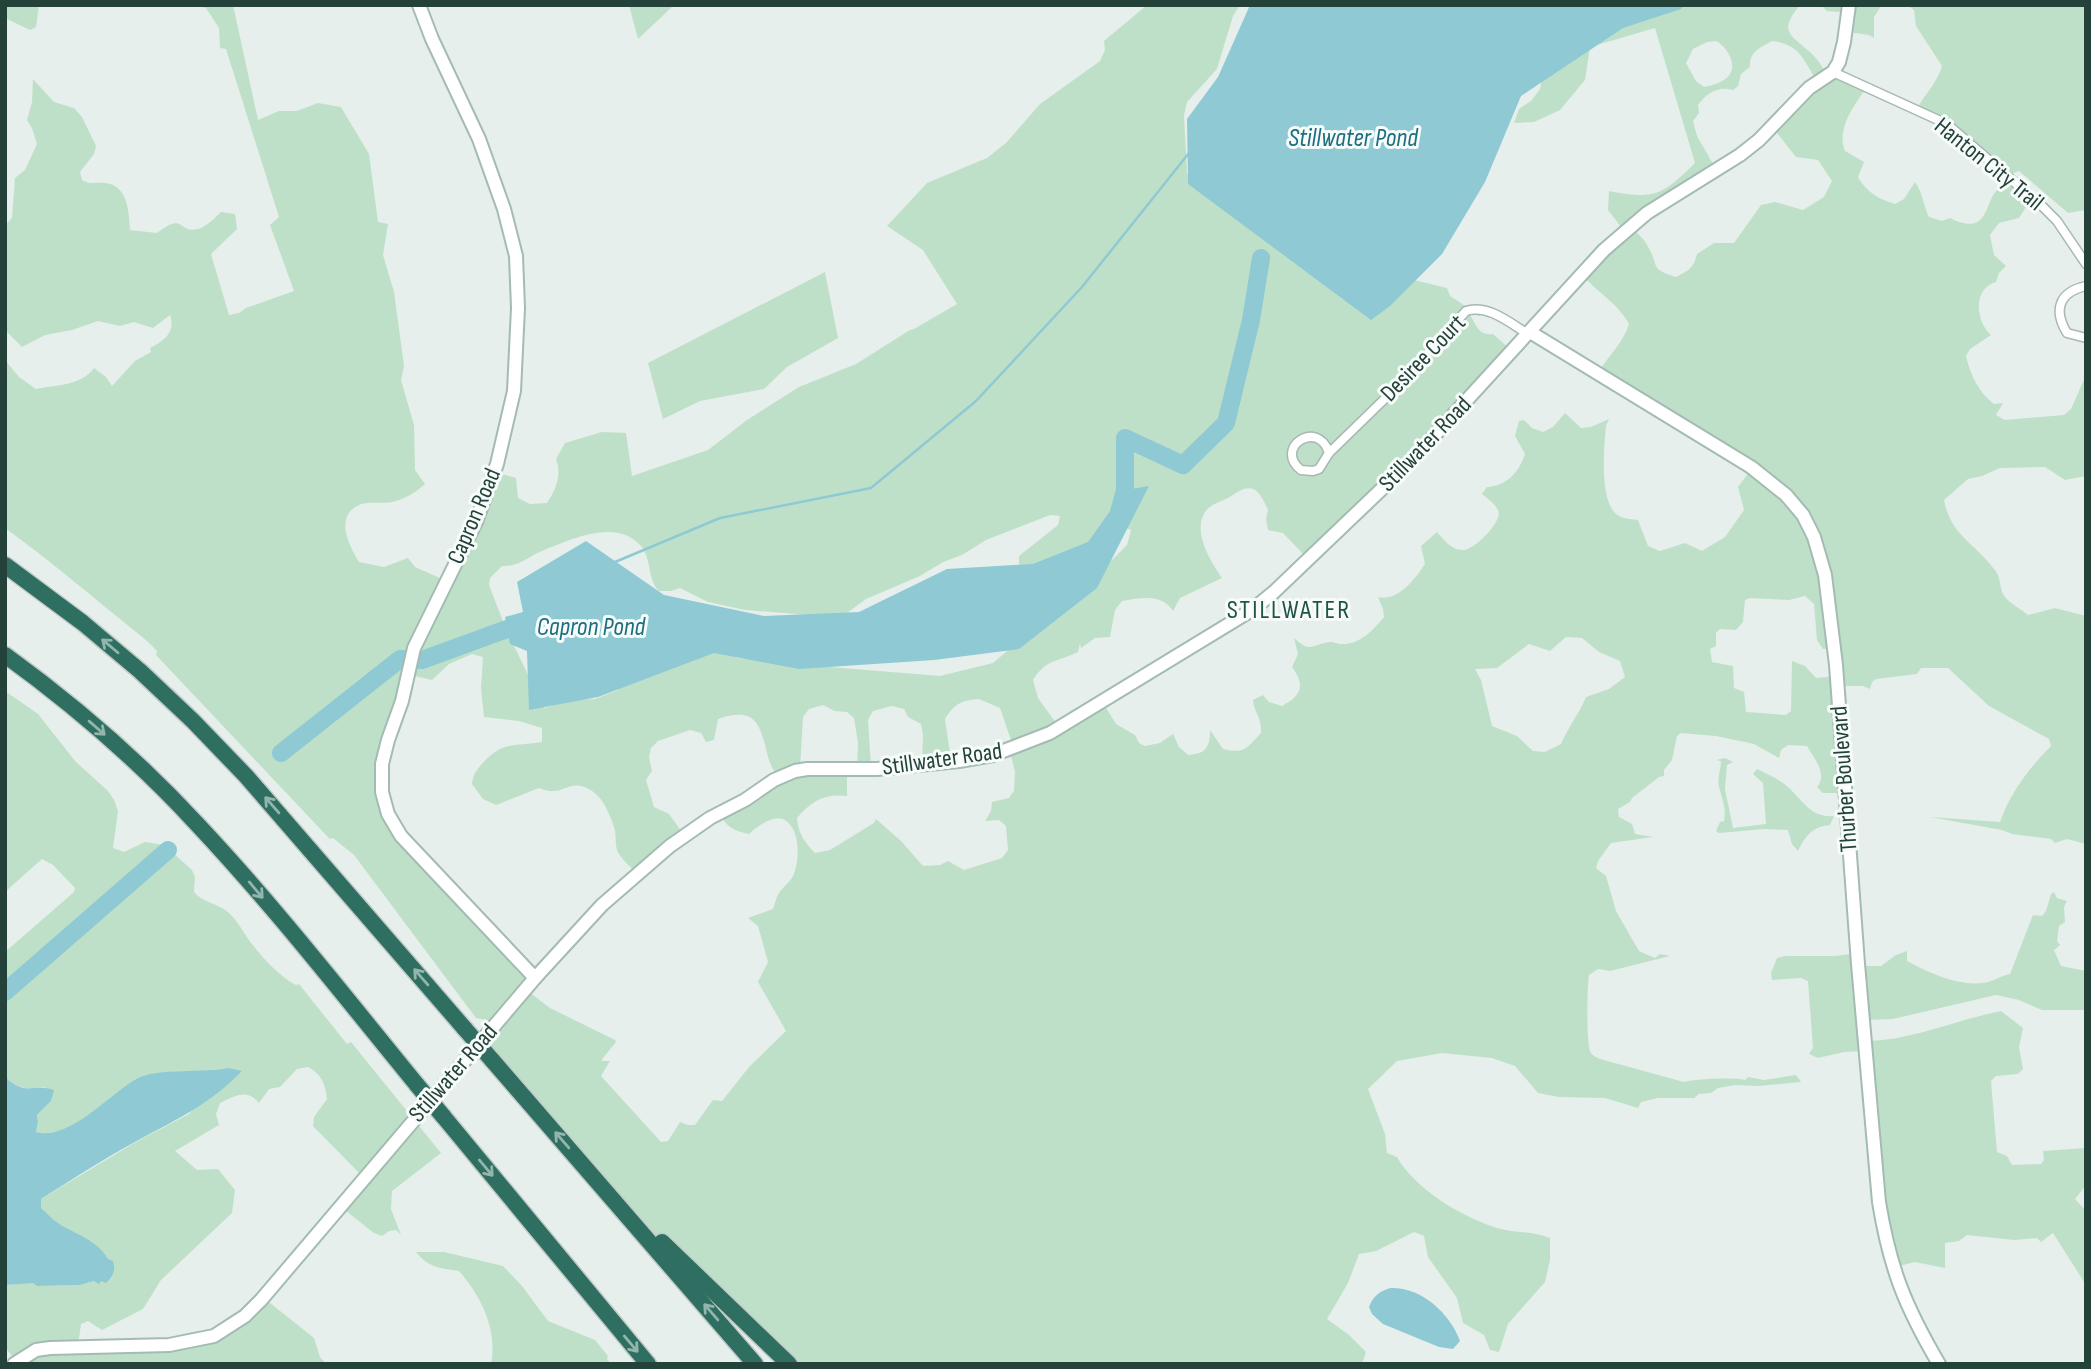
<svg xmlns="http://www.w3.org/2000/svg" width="2091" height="1369" font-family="'Sofia Sans Condensed',sans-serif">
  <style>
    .green { fill: #bfe0c8; fill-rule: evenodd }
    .water { fill: #8ec9d4 }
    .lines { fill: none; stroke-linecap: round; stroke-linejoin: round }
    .stream { stroke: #8ec9d4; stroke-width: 2.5 }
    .river { stroke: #8ec9d4; stroke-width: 18 }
    .street-casing { stroke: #a8b8b2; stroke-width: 11 }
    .secondary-casing { stroke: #a4bbb3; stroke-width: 16 }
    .highway-casing { stroke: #c2cac8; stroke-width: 19 }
    .street { stroke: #fff; stroke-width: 8 }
    .secondary { stroke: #fff; stroke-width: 12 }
    .highway { stroke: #2f6f62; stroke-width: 16 }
    .highway-bridge-casing { stroke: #c2cac8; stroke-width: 19; stroke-linecap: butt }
    .highway-bridge { stroke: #2f6f62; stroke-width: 16 }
    .oneway { stroke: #93b5ae }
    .labels { text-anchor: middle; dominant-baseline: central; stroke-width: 6; stroke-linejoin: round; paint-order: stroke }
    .street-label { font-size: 24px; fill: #24423a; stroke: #f7fbf9 }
    .water-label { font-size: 26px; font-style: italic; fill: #1c6f80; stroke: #f7fbf9 }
    .neighbourhood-label { font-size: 26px; letter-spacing: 2px; fill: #1f5548; stroke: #f7fbf9 }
  </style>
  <rect width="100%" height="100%" fill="#e6efeb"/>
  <!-- green -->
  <g class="green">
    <polygon points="5,5 39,5 36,27 30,30 5,18"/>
    <path d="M 196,5 L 233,5 L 258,120 L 279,111 L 297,111 L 318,103 L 341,107 L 369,154 L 378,222 L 388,224 L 383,255 L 394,292 L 404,366 L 401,380 L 414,425 L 415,470 L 425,484 C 415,493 405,499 392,502 C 382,504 367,501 359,505 C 334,517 349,545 359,562 L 384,567 L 408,558 L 415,567 L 440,578 L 466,535 L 491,471 L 516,478 L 518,498 L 530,504 L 547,503 C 556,489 562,475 556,459 L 565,443 L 602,432 L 626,433 L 632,476 L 708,450 L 747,420 L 799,387 L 856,364 L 910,330 L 914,329 L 957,304 L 923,250 L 887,226 L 927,183 L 987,158 L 1006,143 L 1040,104 L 1100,61 L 1105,50 L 1104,41 L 1147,5 L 1240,5 L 1233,16 L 1217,69 L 1187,102 L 1184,115 L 1187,174 L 1198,191 L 1410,279 L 1447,288 L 1450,296 L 1481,316 L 1469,313 C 1476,325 1479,336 1493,334 L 1512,351 L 1308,559 L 1283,533 L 1268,530 L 1266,519 L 1268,510 C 1265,504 1260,491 1253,489 C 1243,486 1236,494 1228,498 C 1220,502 1211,504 1205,512 C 1192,532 1211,562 1222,578 L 1180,598 L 1173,611 C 1162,593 1140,598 1122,601 L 1115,610 L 1110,637 L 1095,638 L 1081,648 L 1080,643 L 1078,652 C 1057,662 1046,659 1033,680 L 1038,698 L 1059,727 L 1102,701 L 1116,724 L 1135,735 L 1139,743 L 1145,746 L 1160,743 L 1173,734 L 1179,747 L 1188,755 C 1206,754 1210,747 1210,730 L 1223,749 C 1244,754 1246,749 1261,733 C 1262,717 1254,713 1253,700 L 1263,695 L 1269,702 L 1282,706 C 1301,696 1306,686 1292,667 L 1298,654 L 1294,638 C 1311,654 1312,644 1330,642 C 1335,642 1337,644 1342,644 C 1360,645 1374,629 1384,617 L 1383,609 L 1378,597 C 1398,602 1415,579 1425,564 L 1421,546 L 1437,532 C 1444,540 1452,551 1464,550 C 1474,550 1504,521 1498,510 C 1495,504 1487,498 1482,494 L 1487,487 C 1507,486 1519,472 1525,454 L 1515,436 L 1519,421 L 1524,420 L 1532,428 L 1543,432 L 1553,427 L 1565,413 L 1581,428 L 1591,427 L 1609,419 L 1606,426 C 1604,446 1598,509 1621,517 C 1626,519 1633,519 1638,520 L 1648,546 L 1660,551 L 1685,543 L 1702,551 L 1725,537 L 1744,510 L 1738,487 L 1752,468 L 1599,372 C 1608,356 1624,342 1629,324 C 1619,305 1600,294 1585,278 L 1625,232 L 1608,210 L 1609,191 C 1656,200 1662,195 1695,163 L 1655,28 L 1590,47 L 1585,80 L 1560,110 L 1534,122 L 1514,123 L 1519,109 L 1531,101 L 1540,89 L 1544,67 L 1591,29 L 1681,5 L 1800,5 C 1778,32 1790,34 1810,52 C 1817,58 1822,67 1828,75 L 1835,72 L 1866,88 C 1854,106 1836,129 1845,151 L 1864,162 L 1858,177 C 1865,191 1880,200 1895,204 L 1904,199 L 1915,182 C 1923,193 1923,205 1929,217 L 1942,221 L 1950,218 C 1995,240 1981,193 2004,186 C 2008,185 2016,186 2021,186 L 2033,196 L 2019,218 L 1999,223 L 1990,235 L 1994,255 L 2006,266 L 1999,273 L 1996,282 C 1973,288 1975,321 1991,335 L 1970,349 L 1966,356 C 1970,374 1979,393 1994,404 L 2003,403 L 1996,415 L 2005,420 L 2064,415 L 2071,409 L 2086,375 L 2086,476 L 2065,480 L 2045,467 L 2000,468 L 1982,476 L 1968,479 L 1944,500 C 1951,536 1975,543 1994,569 C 2001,576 1999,586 2003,594 C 2007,602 2021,609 2028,615 L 2055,608 L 2086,616 L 2086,844 L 2067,839 L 2055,843 L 2051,839 L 2012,834 L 2002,830 L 1930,817 L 2000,822 C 2010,793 2030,767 2051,746 L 2049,739 L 1989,706 L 1948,668 L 1921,668 L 1917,674 L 1876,679 L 1872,682 L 1870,689 L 1863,686 L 1839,686 L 1845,793 L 1823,793 L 1817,787 C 1828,774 1814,758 1807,746 L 1788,745 L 1781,750 L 1779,758 L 1754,744 L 1716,736 L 1681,733 L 1677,736 L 1672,760 L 1664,770 L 1664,776 L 1659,777 L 1632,798 L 1630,802 L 1618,809 L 1619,817 L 1632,824 L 1635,834 L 1653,837 L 1611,843 L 1598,861 L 1596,868 L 1606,876 L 1616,911 L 1639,951 L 1655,958 L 1660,954 L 1670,956 L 1610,971 L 1598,969 L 1589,975 C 1587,984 1586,1048 1591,1053 C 1592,1055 1598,1058 1600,1059 L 1684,1082 C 1695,1079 1734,1077 1745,1080 L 1748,1077 L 1764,1080 L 1796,1075 L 1801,1082 L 1758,1086 L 1735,1085 L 1718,1088 L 1711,1093 L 1699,1094 L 1694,1098 L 1658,1098 L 1641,1102 L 1638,1108 L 1605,1098 L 1559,1097 L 1538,1093 L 1515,1066 L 1492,1058 L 1442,1053 L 1397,1061 L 1368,1089 L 1385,1134 L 1387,1153 L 1397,1157 C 1415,1189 1462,1217 1497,1228 C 1514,1233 1532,1231 1550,1238 L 1550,1260 L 1545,1282 L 1508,1324 L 1499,1352 L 1490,1350 L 1484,1335 L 1463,1323 L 1457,1298 L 1428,1257 L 1424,1236 L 1414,1232 L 1376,1251 L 1359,1254 L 1348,1283 L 1327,1319 L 1349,1335 L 1366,1352 L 1362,1364 L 789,1364 L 618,1199 L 481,1046 L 496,1022 L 476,1018 L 354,855 L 333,838 L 330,839 L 326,835 L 156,655 L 157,651 C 145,638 133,630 120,619 C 82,588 45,557 5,528 L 5,360 L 19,377 L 36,389 C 56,385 81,386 94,368 L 106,377 L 112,386 L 135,361 L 151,352 L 150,348 C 164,341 176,332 170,315 L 153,328 L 134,322 L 120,326 L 98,321 L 72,330 L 45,335 L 22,347 L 5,330 L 5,225 L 12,218 L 15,178 L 25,170 L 37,144 L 32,128 L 27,120 L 32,102 L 33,79 L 54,102 L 74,108 L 82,117 L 96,146 L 94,154 L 80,172 L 82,180 C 90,185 96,182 105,183 C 128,185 129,212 130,230 L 157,233 C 186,211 177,234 198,229 C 206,227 215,218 221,212 L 235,214 L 237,229 L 211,254 L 229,315 L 239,313 L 246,308 L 294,291 L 270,225 L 279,217 L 226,49 L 220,48 L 219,28 L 206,8 ZM 1716,41 C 1723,45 1728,51 1731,59 C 1737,78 1719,84 1704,87 L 1696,81 L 1686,63 L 1693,49 L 1707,42 ZM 1772,41 C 1801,44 1803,61 1818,82 L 1773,128 L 1796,157 L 1818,160 L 1832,181 L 1824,197 L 1803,210 L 1775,202 L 1761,205 L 1734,243 L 1714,243 L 1697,254 C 1694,268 1688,271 1676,277 C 1648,269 1660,265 1647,245 C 1644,239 1637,233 1632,228 L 1717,171 L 1697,136 L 1693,121 L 1699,113 L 1698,105 C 1707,93 1718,86 1733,90 L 1738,86 L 1741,74 L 1750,67 C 1749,52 1760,48 1772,41 ZM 1050,515 L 1060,516 L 1058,525 L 1019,556 L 1019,570 L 1071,551 L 1124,527 L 1131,530 L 1127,545 L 1100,572 L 993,663 L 940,676 L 806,665 L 738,658 L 682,637 L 618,690 L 595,699 L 573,700 L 544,708 L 506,629 L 489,585 L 490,578 L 502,566 C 519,567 527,557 542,551 C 569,540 613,519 638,543 C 653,556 646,578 659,591 L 671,591 L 680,588 L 708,602 L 745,610 L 834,617 L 847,613 L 866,599 L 920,576 L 943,562 L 962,555 L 986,540 ZM 1805,596 L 1814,604 L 1817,640 L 1823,649 L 1834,649 L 1837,676 L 1816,678 L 1805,666 L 1792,661 L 1791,711 L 1786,715 L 1746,712 L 1744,692 L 1734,688 L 1733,666 L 1712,662 L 1710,649 L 1716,646 L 1716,633 L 1720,629 L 1736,630 L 1743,622 L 1745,600 L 1750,598 L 1789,600 ZM 1566,637 L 1582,638 L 1599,652 L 1620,661 L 1625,677 L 1609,689 L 1586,697 C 1579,714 1568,727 1561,744 L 1545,752 L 1533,751 L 1517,736 L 1492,726 L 1481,680 L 1475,669 L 1497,668 L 1529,644 L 1550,651 ZM 472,654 L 483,657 L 481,688 L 484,717 L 519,721 L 542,728 L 542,742 C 513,747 503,740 481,765 C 475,772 473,775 472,784 L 483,799 L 496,805 L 539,788 C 562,797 565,783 581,786 C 601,791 608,810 614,827 C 617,835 614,847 619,854 C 623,861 632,868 638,874 L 684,835 L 669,814 L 654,807 L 646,780 L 652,771 L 649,757 L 651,748 L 658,741 L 690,730 L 701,733 L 706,742 L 714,740 L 718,719 C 757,706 760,725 768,757 C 770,764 774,771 777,777 L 720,813 C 725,827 735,831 749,834 C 757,827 772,815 783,819 C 801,827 800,861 793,876 C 790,882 783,887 779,893 C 776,897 775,904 773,909 L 748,918 L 758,926 L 768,962 L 758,982 L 786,1031 L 749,1067 L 722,1101 L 713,1100 L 695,1125 L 688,1125 L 680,1122 L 668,1141 L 661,1142 L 601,1076 L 610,1061 L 602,1061 L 603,1058 L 616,1042 L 615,1040 L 550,1008 L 529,992 L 528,981 L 390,813 L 386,756 L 411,675 L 432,680 L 449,664 ZM 979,699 L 1000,708 L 1012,743 L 1010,752 L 1015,772 L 1014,791 L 1009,798 L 992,802 L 991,811 L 985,821 L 999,820 L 1006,826 L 1008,850 L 1002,858 L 964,870 L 948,861 L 940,865 L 923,866 L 901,841 L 876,819 L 874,823 L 830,850 L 815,853 C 805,843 798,833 797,818 C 811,801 825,793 847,796 L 847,770 L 800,769 L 803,717 L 809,709 L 823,705 L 835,711 L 847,712 L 854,718 L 858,743 L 857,769 L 871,768 L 868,720 L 873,711 L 892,706 L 904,709 L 908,717 L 921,724 L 923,735 L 922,762 L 951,760 L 945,719 C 954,704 962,700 979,699 Z"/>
    <polygon points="629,5 674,5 638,39"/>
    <polygon points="1821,5 1884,5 1881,6 1874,17 1874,38 1869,35 1848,32 1849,13 1827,11"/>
    <path d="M 1907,5 L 2086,5 L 2086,210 L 2068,213 L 2019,171 L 2008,175 L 1950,125 L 1918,107 C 1926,93 1938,81 1942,66 L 1916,26 L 1914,10 Z"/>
    <polygon points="825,272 838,338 787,367 764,389 700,401 663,419 648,363"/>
    <path d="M 5,691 L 38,714 L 75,761 L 108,791 L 114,800 L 118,811 L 113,848 L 124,852 L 145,842 L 164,845 L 192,870 L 195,877 L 194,892 C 203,903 217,903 228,912 C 237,920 244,933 251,943 C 264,959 278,975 296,985 L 299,984 L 347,1044 L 351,1042 L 441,1153 L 392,1191 L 391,1209 L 401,1235 L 396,1230 L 389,1231 L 382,1236 L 374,1233 L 341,1207 L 364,1178 L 313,1126 L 314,1117 L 327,1099 C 325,1083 322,1075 308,1067 L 297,1069 L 280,1087 L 269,1089 L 259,1103 C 247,1088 235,1096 220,1103 L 216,1114 L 219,1125 L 175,1151 L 197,1170 L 218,1169 L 235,1190 L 232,1213 L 161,1280 L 143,1309 L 102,1330 L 88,1321 L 81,1324 L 78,1345 L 105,1347 L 206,1334 L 265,1299 L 314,1338 L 320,1357 L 326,1364 L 13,1364 L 15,1360 L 5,1347 L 5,1285 L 33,1282 L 37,1286 L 80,1285 L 94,1281 L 108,1259 C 98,1240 75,1234 58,1223 C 52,1219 46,1213 41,1208 L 41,1199 L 134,1143 L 189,1114 L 228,1068 C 200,1073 171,1069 142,1076 C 135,1079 127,1086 120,1091 C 97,1108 66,1139 36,1132 L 38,1122 L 37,1115 L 51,1101 L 44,1087 C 27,1090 18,1089 5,1077 L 5,952 L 74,892 L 75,888 L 53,865 L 42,859 L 5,892 Z"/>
    <path d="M 1725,758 L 1733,762 L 1727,765 L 1725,789 L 1733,828 L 1766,824 L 1763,783 L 1753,774 L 1757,769 C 1765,773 1775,777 1783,783 C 1800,795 1809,819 1834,816 L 1830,825 C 1812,827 1806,835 1798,851 L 1792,844 L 1788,830 L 1765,829 L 1719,833 L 1716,831 L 1720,822 L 1724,821 C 1727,807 1721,798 1719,786 C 1717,779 1721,768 1721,761 L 1716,760 Z"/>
    <path d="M 2054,892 L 2057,898 L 2067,901 L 2064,907 L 2065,922 L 2059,926 L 2057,941 L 2060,945 L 2054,950 L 2061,966 L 2086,971 L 2086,1010 L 2042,1010 L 2019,1000 L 1996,995 L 1893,1019 L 1865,1020 L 1868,1041 C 1912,1040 1956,1020 2001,1011 L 2023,1028 L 2019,1047 L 2023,1069 L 2018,1074 L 1996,1076 L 1991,1081 L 1997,1152 L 2007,1156 L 2012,1165 L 2041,1164 L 2044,1160 L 2043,1151 L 2086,1148 L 2086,1185 L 2075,1199 L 2086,1211 L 2086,1285 L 2053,1233 L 2041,1242 L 2037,1238 L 2014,1240 L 1967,1235 L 1959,1241 L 1945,1243 L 1945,1268 L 1915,1262 L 1895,1267 L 1890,1254 L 1865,1051 L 1844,1052 L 1818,1058 L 1809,1054 L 1813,1048 L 1808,981 L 1801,978 L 1772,980 L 1771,973 L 1777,958 L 1785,956 L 1836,956 L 1858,953 L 1861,966 L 1881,966 L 1896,955 L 1907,951 L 1907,961 C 1929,973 1958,986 1983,983 C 1992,982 2000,976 2010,974 L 2033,915 L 2042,916 L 2046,911 L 2051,894 Z"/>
    <path d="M 416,1252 L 444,1252 L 503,1266 L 522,1286 L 548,1321 L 595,1340 L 608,1356 L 607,1359 L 611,1364 L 491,1364 C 498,1330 481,1296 459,1271 C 440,1268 429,1268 416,1252 Z"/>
  </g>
  <!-- water -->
  <g class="water">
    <polygon points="1250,5 1684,5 1681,9 1623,28 1521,96 1485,182 1442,254 1390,306 1371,320 1188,184 1187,119 1218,77"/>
    <polygon points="1149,486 1097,588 1019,649 934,660 799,669 714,653 598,697 529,710 527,651 510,644 505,617 523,612 517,582 586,541 664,595 764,616 859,612 947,569 1033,564 1088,542 1125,490"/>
    <path d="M 228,1068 L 242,1071 C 208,1106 175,1120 133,1143 C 102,1160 71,1180 41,1199 L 41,1208 C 47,1213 52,1219 58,1223 C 75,1234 98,1240 108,1259 L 113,1261 C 116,1271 113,1276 106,1283 L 101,1281 L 99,1284 L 94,1281 L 80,1285 L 37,1286 L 33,1283 L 5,1285 L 5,1077 C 27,1097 31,1083 54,1090 L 51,1101 L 37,1115 L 38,1122 L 36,1132 C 70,1141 109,1094 138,1078 C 157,1068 205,1073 228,1068 Z"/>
    <path d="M 1390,1288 C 1421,1287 1449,1312 1460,1341 L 1453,1349 L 1439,1347 L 1383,1324 L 1372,1314 L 1369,1307 C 1373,1296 1379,1292 1390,1288 Z"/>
  </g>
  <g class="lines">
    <!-- stream -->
    <polyline class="stream" points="615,562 720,518 871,488 976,401 1082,287 1189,153"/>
    <!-- river -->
    <g class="river">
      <polyline points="1119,512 1125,490 1125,438 1183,465 1226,423 1251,320 1261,258"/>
      <polyline points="281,753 400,659 422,660 507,629 530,626"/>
      <polyline points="5,992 168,850"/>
    </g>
    <!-- street casing -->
    <g class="street-casing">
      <g id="street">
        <polyline points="1833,72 1947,124 2042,206 2057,221 2086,264"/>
        <path d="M 2086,286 C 2059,292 2053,310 2067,333 L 2086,338"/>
        <path d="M 1329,453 C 1318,418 1273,448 1301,470 L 1313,471 L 1319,469 L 1329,453 L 1401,383 L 1466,311 C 1488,304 1510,323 1528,334"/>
      </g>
    </g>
    <!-- secondary casing -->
    <g class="secondary-casing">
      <g id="secondary">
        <polyline points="419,5 432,39 479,139 504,209 516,256 518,308 514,391 497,464 476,522 414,648 402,701 388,740 382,764 382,792 388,814 401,836 535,978"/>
        <path d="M 1530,332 L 1751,467 L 1786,495 L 1803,515 L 1814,537 L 1825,575 L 1836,665 L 1858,964 L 1879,1202 C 1890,1269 1905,1306 1939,1364"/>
        <polyline points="14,1364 36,1350 50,1348 169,1345 214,1336 245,1316 261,1300 535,978 602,905 670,846 710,818 745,800 774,780 795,771 807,769 877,769 959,761 993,755 1050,733 1252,610 1274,592 1411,461 1604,250 1647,213 1740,155 1759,140 1809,88 1833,72 1839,62 1844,42 1849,5"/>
      </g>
    </g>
    <!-- highway casing -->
    <g class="highway-casing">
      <g id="highway">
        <polyline points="5,565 83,623 140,671 193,721 246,776 465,1029"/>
        <path d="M 5,655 C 74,705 139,761 197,824 C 275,907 345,997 417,1085"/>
        <polyline points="492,1060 755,1364"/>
        <polyline points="443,1116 648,1364"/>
        <polyline points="662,1242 789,1364"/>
      </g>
    </g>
    <!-- street -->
    <use href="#street" class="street"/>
    <!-- secondary -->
    <use href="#secondary" class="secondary"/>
    <!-- highway -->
    <use href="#highway" class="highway"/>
    <!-- highway-bridge casing -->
    <g class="highway-bridge-casing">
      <g id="highway-bridge">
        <polyline points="465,1029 492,1060"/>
        <polyline points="417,1085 443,1116"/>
      </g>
    </g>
    <!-- highway-bridge -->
    <use href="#highway-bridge" class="highway-bridge"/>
  </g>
  <!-- one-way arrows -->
  <defs><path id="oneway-shaft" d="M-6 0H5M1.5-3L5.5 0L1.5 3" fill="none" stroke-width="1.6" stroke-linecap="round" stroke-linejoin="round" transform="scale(1.75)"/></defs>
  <g class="oneway">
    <use href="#oneway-shaft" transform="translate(110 646) rotate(-140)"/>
    <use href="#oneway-shaft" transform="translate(97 728) rotate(41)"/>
    <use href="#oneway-shaft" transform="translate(272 805) rotate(-131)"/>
    <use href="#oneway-shaft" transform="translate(256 890) rotate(50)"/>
    <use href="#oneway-shaft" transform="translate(421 977) rotate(-131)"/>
    <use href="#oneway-shaft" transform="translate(562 1140) rotate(-131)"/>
    <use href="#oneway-shaft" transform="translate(486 1168) rotate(50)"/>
    <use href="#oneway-shaft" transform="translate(711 1312) rotate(-131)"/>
    <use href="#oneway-shaft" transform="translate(631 1344) rotate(50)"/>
  </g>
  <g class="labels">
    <!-- street labels -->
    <g class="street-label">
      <text transform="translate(1989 164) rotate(39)">Hanton City Trail</text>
      <text transform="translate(1423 358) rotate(-46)">Desiree Court</text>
      <text transform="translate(1425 444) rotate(-46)">Stillwater Road</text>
      <text transform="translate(474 516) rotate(-67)">Capron Road</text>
      <text transform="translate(942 759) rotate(-8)">Stillwater Road</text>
      <text transform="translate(1844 779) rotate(-94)">Thurber Boulevard</text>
      <text transform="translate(453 1073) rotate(-49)">Stillwater Road</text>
    </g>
    <!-- water labels -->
    <g class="water-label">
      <text x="1353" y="138">Stillwater Pond</text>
      <text x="591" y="627">Capron Pond</text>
    </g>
    <!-- neighbourhood labels -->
    <g class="neighbourhood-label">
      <text x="1289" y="610">STILLWATER</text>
    </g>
  </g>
  <!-- border -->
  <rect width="2091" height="1369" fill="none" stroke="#24423a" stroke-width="14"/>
</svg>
